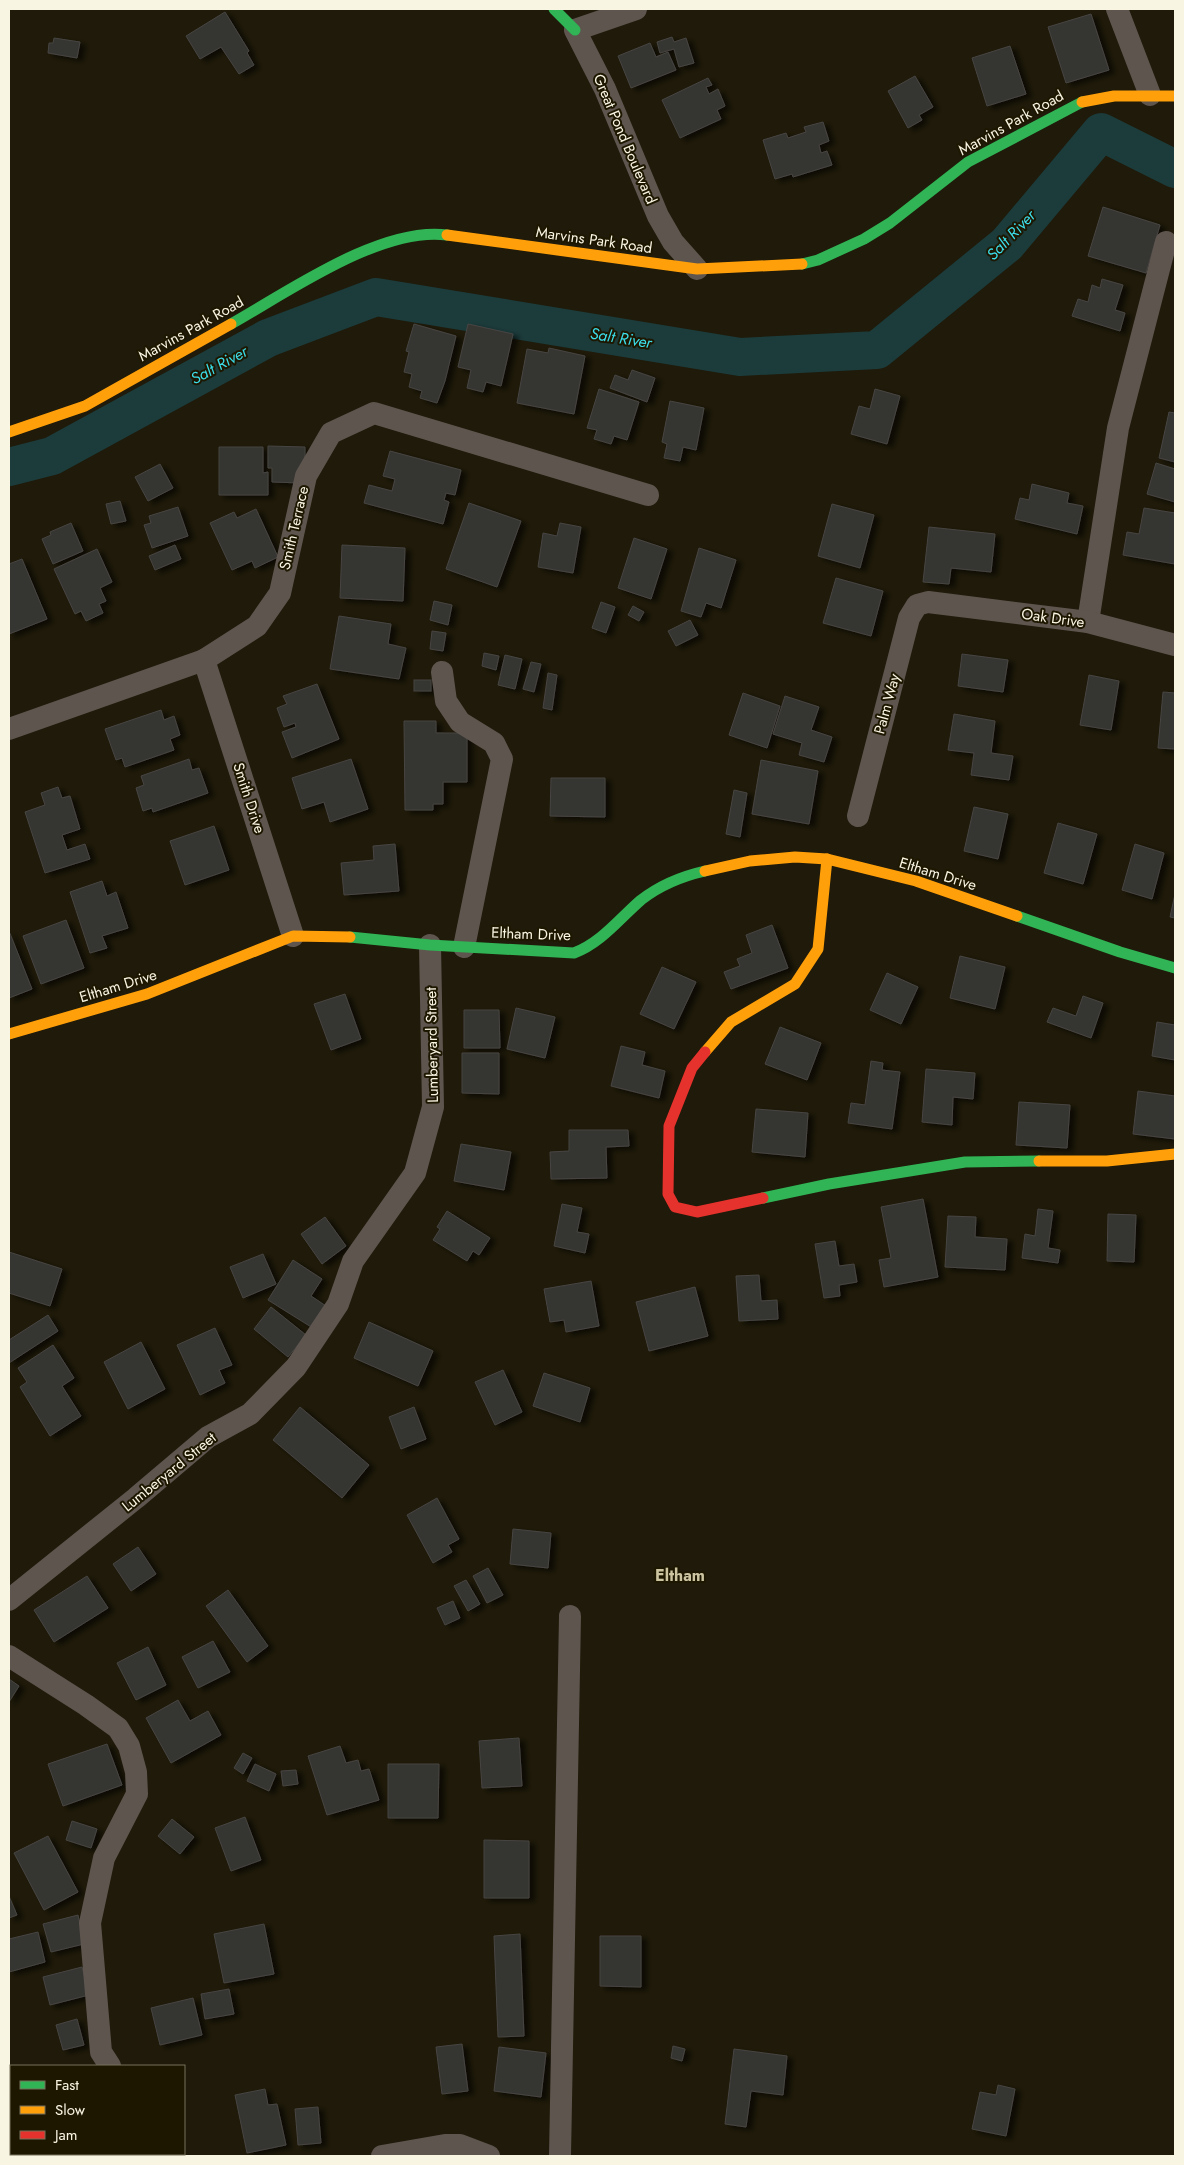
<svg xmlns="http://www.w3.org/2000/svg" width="1184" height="2165" font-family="Jost,sans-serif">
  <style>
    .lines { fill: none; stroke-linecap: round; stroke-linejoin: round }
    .river { stroke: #1c3b3b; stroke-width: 38 }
    .building { fill: #363431; stroke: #474543; filter: url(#shadow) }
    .street { stroke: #5e554f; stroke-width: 22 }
    .fast { stroke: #30b455; stroke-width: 11 }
    .slow { stroke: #ff9f0a; stroke-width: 11 }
    .jam { stroke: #e5322d; stroke-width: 11 }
    .labels { text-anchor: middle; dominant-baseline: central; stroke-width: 4; stroke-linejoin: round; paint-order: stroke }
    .street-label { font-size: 15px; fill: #f9f5e3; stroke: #1e1700 }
    .water-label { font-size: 16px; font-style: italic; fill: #3bdeea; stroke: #1e1700 }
    .neighbourhood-label { font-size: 16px; font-weight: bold; fill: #ccc4a1; stroke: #1e1700 }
  </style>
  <defs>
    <filter id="shadow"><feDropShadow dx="5.5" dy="3" stdDeviation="2.5" flood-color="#0009"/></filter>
  </defs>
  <rect width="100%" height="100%" fill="#1f1a09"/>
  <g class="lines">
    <!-- river -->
    <polyline class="river" points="9,467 52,456 268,338 376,297 740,357 877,350 1007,244 1101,132 1175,169"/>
  </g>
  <!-- building -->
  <g class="building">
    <polygon points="225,12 249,51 247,53 254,65 239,74 221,47 200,59 186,36"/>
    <polygon points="1091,14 1109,70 1066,83 1048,27"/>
    <polygon points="672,37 674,42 686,38 694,63 679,67 674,49 660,53 657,42"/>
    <polygon points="54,38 80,42 77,58 48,53 49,43 53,43"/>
    <polygon points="650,43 656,57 668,52 676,70 631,88 618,56"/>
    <polygon points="1010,46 1026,94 987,106 972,58"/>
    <polygon points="915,76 933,107 919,115 922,120 908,128 888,91"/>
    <polygon points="708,78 712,85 706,87 709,94 718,89 725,106 717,110 721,119 680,138 662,100"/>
    <polygon points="823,122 829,141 819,145 821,153 827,151 832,165 793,177 792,174 775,179 763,140 786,133 788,138 806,132 804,127"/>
    <polygon points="1103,207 1160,225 1146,273 1088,256"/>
    <polygon points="1102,279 1123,285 1115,310 1125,313 1120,331 1072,316 1078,299 1088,302 1092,285 1100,288"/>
    <polygon points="414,324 456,336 445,381 437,403 420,398 422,391 409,387 412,374 404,372 409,352 406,351"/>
    <polygon points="468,324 513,334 501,386 486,382 483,392 467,388 471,370 458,367"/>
    <polygon points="549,348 585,356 574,414 517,403 527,349 548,353"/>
    <polygon points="632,370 655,378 647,402 610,388 615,375 628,380"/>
    <polygon points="599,389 639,402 627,440 614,436 611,444 594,439 597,430 587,428"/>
    <polygon points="875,389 900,396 887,444 851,434 859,406 870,409"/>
    <polygon points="670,401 704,408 696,450 683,447 680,461 664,458 667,444 662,442"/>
    <polygon points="1169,412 1175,413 1175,462 1159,458"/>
    <polygon points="268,446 305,447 305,467 301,483 272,482 272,468 268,468"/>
    <polygon points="219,447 263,447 263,473 268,472 268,495 219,495"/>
    <polygon points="390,451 461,470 455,495 446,493 444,500 449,502 443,524 364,503 369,485 392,491 395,479 383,476"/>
    <polygon points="1156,463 1175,469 1175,502 1147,494"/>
    <polygon points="160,464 173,488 148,501 135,477"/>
    <polygon points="1032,484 1069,493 1067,503 1083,506 1077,534 1015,519 1020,498 1029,500"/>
    <polygon points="120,501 126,521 111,524 106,504"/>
    <polygon points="469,503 521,521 497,587 446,569"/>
    <polygon points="832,504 874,515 860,568 818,556"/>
    <polygon points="178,507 188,536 152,548 144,525 151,523 149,516"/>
    <polygon points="1144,508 1175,513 1175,564 1123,555 1127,532 1139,534"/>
    <polygon points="256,509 278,557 255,568 252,561 232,570 210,523 234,512 237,518"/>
    <polygon points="71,523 83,551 53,564 42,539 51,535 50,532"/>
    <polygon points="560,523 581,527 573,573 538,567 543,533 557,536"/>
    <polygon points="929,527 995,534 991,572 951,568 949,584 923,582"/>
    <polygon points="634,538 667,549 651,599 618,588"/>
    <polygon points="175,545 181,559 155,570 149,556"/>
    <polygon points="342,545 405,548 403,601 340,598"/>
    <polygon points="699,548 736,560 721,608 706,603 701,617 681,611"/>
    <polygon points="97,549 112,582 100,588 106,601 99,604 103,613 86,621 81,611 75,614 54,569"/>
    <polygon points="22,559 47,619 9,634 9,564"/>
    <polygon points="836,578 883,591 871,636 823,623"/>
    <polygon points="434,601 452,605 448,625 430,620"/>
    <polygon points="601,602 615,607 606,633 592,628"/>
    <polygon points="633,606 644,612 639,621 628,615"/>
    <polygon points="339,616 391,624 388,644 406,648 399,679 330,669"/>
    <polygon points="690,620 698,635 676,646 668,631"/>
    <polygon points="432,631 446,633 443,651 430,649"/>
    <polygon points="484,653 499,656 496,670 482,666"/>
    <polygon points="962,654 1008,660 1003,692 958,686"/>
    <polygon points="505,655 522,659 515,689 498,685"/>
    <polygon points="531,662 541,664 534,692 523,689"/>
    <polygon points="548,673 557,675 552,710 543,708"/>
    <polygon points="1089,675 1119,681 1111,730 1080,725"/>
    <rect x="414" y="680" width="17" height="11"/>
    <polygon points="317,684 339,739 292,758 282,732 296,727 295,723 284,727 277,708 287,704 283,696"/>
    <polygon points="1163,692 1175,693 1175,749 1158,748"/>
    <polygon points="743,693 780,706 767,748 729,735"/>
    <polygon points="785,696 819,707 811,730 832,737 824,762 799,755 802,743 773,734"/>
    <polygon points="161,710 164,720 174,716 180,735 170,739 174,750 125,767 122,758 116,760 105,729"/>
    <polygon points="954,714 995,721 991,753 1013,756 1009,780 971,775 974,753 948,750"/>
    <polygon points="404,721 436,721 436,733 467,733 467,782 443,782 443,804 433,804 433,810 405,810"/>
    <polygon points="189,759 192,770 199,768 208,793 153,812 152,808 143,811 136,788 144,785 141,776"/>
    <polygon points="351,759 368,809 330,822 324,802 302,809 292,778"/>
    <polygon points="761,760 818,771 809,824 752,814"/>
    <polygon points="551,778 605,778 605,817 550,816"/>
    <polygon points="58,787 62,798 70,796 80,829 62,835 67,850 85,844 90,859 45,873 25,812 45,805 41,793"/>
    <polygon points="734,790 747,793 740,837 726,834"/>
    <polygon points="974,807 1008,814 998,859 964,851"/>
    <polygon points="1058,823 1097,834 1083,884 1044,873"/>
    <polygon points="214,826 229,870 185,885 170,841"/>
    <polygon points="395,844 399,891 344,895 341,863 374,860 373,846"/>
    <polygon points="1135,844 1164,853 1152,899 1122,890"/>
    <polygon points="102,881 107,896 116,892 128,928 102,936 107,948 90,953 70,892"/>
    <polygon points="1175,894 1175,918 1170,917"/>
    <polygon points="66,920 84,968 41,984 23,936"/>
    <polygon points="772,925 788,968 731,989 724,972 740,966 737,959 752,953 746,935"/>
    <polygon points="9,931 32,989 9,998"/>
    <polygon points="960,956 1005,967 995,1009 950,998"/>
    <polygon points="662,967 696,982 674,1029 640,1014"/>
    <polygon points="887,973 918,987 901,1024 870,1010"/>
    <polygon points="345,994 361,1039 331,1050 314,1004"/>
    <polygon points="1083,996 1103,1003 1091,1038 1047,1022 1053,1008 1076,1016"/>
    <polygon points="516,1008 555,1017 545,1058 507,1049"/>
    <polygon points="464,1010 499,1010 500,1048 464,1048"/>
    <polygon points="1157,1022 1175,1025 1175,1060 1152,1056"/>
    <polygon points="780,1027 821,1043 807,1080 765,1064"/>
    <polygon points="621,1046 645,1052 642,1065 665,1071 659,1098 611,1086"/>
    <polygon points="462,1053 499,1053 499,1094 462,1093"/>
    <polygon points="871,1061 883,1063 882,1070 900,1072 892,1129 848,1123 851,1103 865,1105"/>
    <polygon points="926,1069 975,1073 973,1099 953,1097 952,1125 922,1122"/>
    <polygon points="1138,1091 1175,1096 1175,1139 1133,1134"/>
    <polygon points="1019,1102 1070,1105 1067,1148 1016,1145"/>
    <polygon points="756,1109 808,1113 805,1157 752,1152"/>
    <polygon points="569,1130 628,1130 629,1146 606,1147 607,1178 551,1179 550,1152 569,1151"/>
    <polygon points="461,1144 511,1152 504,1190 454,1181"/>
    <polygon points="923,1199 938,1277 884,1287 879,1260 891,1258 881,1207"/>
    <polygon points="562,1204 582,1208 577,1232 589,1234 585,1253 554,1246"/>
    <polygon points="1038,1209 1053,1211 1048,1248 1060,1250 1058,1263 1022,1258 1025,1234 1035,1236"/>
    <polygon points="447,1211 490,1238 479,1255 473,1251 467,1261 433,1240 440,1229 437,1227"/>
    <polygon points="1108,1214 1136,1215 1134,1262 1107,1261"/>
    <polygon points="948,1216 976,1217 975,1237 1007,1239 1005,1270 945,1267"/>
    <polygon points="325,1217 346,1246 322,1264 301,1234"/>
    <polygon points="835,1241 839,1266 854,1264 857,1282 839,1285 840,1296 824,1298 815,1244"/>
    <polygon points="9,1252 62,1269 50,1306 9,1293"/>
    <polygon points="263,1254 276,1284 243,1298 230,1267"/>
    <polygon points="293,1260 322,1279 311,1296 329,1308 316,1330 268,1300"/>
    <polygon points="759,1275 761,1301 777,1300 778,1319 739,1321 736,1276"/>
    <polygon points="591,1281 599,1326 566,1332 564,1320 550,1322 544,1289"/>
    <polygon points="695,1287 708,1336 649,1351 636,1302"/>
    <polygon points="271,1307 306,1335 288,1357 254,1329"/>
    <polygon points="48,1315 58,1331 9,1363 9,1340"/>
    <polygon points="369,1322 433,1351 418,1386 354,1358"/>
    <polygon points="215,1328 232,1365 219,1370 225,1383 200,1395 177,1345"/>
    <polygon points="141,1342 165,1389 128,1409 104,1362"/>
    <polygon points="53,1345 74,1378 62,1386 81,1416 50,1436 20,1387 27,1382 18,1368"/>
    <polygon points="503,1370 522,1412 495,1425 475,1382"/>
    <polygon points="544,1373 590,1388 580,1422 533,1406"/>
    <polygon points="300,1407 369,1465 342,1498 273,1440"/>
    <polygon points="414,1407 426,1439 401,1449 389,1417"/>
    <polygon points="437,1498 459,1539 448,1545 452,1552 433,1563 407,1515"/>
    <polygon points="513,1529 551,1533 548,1568 510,1564"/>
    <polygon points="138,1547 156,1574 131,1591 113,1564"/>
    <polygon points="488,1568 503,1595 487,1603 473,1576"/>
    <polygon points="87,1576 108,1608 54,1642 34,1610"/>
    <polygon points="466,1580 480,1604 468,1611 454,1586"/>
    <polygon points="228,1590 268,1646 247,1662 206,1606"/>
    <polygon points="453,1601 460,1618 445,1625 437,1608"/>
    <polygon points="213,1641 230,1672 198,1688 182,1657"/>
    <polygon points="148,1647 166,1685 136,1700 117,1663"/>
    <polygon points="9,1679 19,1686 9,1702"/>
    <polygon points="178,1700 190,1721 208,1711 221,1735 171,1763 146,1718"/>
    <polygon points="519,1738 522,1786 482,1788 479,1741"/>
    <polygon points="107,1744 122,1785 63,1806 48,1764"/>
    <polygon points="340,1746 346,1763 358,1760 361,1771 369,1769 379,1800 327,1815 308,1756"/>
    <polygon points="243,1753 252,1758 243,1774 234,1768"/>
    <polygon points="255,1764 276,1774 269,1791 247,1781"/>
    <polygon points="388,1764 439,1764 438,1818 388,1818"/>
    <polygon points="296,1770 298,1784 283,1786 281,1771"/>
    <polygon points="245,1817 261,1860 231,1871 215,1828"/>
    <polygon points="172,1819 194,1837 180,1854 158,1836"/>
    <polygon points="72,1821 97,1829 91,1848 66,1840"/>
    <polygon points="48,1836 78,1892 44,1910 14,1853"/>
    <polygon points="484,1840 529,1841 529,1898 484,1898"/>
    <polygon points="9,1896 17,1915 9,1918"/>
    <polygon points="78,1915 84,1944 51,1952 43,1924"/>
    <polygon points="264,1924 274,1974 224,1983 214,1934"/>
    <polygon points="38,1932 45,1962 9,1972 9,1939"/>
    <polygon points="520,1934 524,2036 498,2037 494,1936"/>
    <polygon points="600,1936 641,1936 641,1987 600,1986"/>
    <polygon points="82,1967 89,1995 50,2005 43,1977"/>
    <polygon points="229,1989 234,2014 205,2019 201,1994"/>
    <polygon points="193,1998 202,2035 160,2045 151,2008"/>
    <polygon points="77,2019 84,2045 63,2050 56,2025"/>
    <polygon points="462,2044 468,2091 442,2094 436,2047"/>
    <polygon points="673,2046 685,2049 682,2061 671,2058"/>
    <polygon points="499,2047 546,2053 541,2097 494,2091"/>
    <polygon points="734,2049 787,2056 783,2095 751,2091 746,2127 725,2124"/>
    <polygon points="998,2085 1015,2089 1006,2136 972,2129 980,2092 996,2095"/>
    <polygon points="265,2089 268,2105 277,2104 286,2145 247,2153 235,2095"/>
    <polygon points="318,2107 321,2143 298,2145 295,2109"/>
    <polygon points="70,2154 121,2154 122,2156 67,2156"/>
  </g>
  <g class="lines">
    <!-- street -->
    <g class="street">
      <polyline points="636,9 575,30 605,89 658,216 673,242 697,269"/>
      <polyline points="1117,9 1150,95"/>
      <polyline points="1088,622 1118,428 1166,242"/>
      <polyline points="204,660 293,936"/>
      <polyline points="442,672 446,701 460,722 494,743 502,759 464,947"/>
      <polyline points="9,729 204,660 257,626 280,593 306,476 331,433 374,413 648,495"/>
      <polyline points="858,816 909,618 917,605 928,602 1088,622 1175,645"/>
      <polyline points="9,1600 136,1498 208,1437 250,1414 296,1367 338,1304 353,1261 415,1173 433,1107 430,945"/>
      <polyline points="9,1656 86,1705 118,1728 129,1746 136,1772 137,1794 104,1858 90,1923 101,2052 110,2066"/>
      <polyline points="167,2154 169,2156"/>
      <polyline points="382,2156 445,2145 460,2145 489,2156"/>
      <polyline points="560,2156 570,1616"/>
    </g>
    <!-- fast -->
    <g class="fast">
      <polyline points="554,9 575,30"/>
      <polyline points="802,264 818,260 864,239 890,223 968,162 1082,102"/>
      <path d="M 231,324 C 288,292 381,226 447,235"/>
      <polyline points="1017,916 1120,952 1175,968"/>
      <path d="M 350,937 L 430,945 L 574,953 C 601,943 619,919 641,900 C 659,886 683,876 705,871"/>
      <polyline points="763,1198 829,1184 965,1162 1039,1161"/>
    </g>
    <!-- slow -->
    <g class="slow">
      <polyline points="1082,102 1114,96 1175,96"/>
      <polyline points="447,235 697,269 802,264"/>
      <polyline points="9,432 85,406 231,324"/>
      <polyline points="705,871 750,861 795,857 827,859 916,881 1017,916"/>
      <polyline points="9,1034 147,994 293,936 350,937"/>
      <polyline points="705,1052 731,1022 795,984 818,949 827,859"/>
      <polyline points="1039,1161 1107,1161 1175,1154"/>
    </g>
    <!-- jam -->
    <polyline class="jam" points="705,1052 692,1068 669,1126 668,1194 675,1207 697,1212 763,1198"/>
  </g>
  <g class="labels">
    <!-- street labels -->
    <g class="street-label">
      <text transform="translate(1011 123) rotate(-29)">Marvins Park Road</text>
      <text transform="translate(625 139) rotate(67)">Great Pond Boulevard</text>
      <text transform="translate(594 240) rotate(8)">Marvins Park Road</text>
      <text transform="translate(191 329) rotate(-29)">Marvins Park Road</text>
      <text transform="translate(294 528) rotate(-77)">Smith Terrace</text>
      <text transform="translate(1053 618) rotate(8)">Oak Drive</text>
      <text transform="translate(887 704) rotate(-75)">Palm Way</text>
      <text transform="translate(249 798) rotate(72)">Smith Drive</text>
      <text transform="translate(938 874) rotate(17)">Eltham Drive</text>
      <text transform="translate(531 934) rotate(2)">Eltham Drive</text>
      <text transform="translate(118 986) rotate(-17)">Eltham Drive</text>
      <text transform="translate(432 1045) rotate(-91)">Lumberyard Street</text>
      <text transform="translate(169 1472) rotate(-39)">Lumberyard Street</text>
    </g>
    <!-- water labels -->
    <g class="water-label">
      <text transform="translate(1011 235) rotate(-46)">Salt River</text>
      <text transform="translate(621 338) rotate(9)">Salt River</text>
      <text transform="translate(219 365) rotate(-29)">Salt River</text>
    </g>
    <!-- neighbourhood labels -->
    <g class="neighbourhood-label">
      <text x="680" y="1575">Eltham</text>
    </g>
  </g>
  <!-- border -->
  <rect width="1184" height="2165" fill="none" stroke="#f9f5e3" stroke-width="20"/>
  <!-- legend -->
  <rect x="10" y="2065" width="175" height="90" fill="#1e1700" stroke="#76705b"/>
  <rect x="20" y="2081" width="25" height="8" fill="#30b455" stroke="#76705b"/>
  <text x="55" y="2090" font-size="15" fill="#f9f5e3">Fast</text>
  <rect x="20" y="2106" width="25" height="8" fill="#ff9f0a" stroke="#76705b"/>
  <text x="55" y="2115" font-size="15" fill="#f9f5e3">Slow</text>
  <rect x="20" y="2131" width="25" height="8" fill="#e5322d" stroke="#76705b"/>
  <text x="55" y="2140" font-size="15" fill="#f9f5e3">Jam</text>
</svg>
